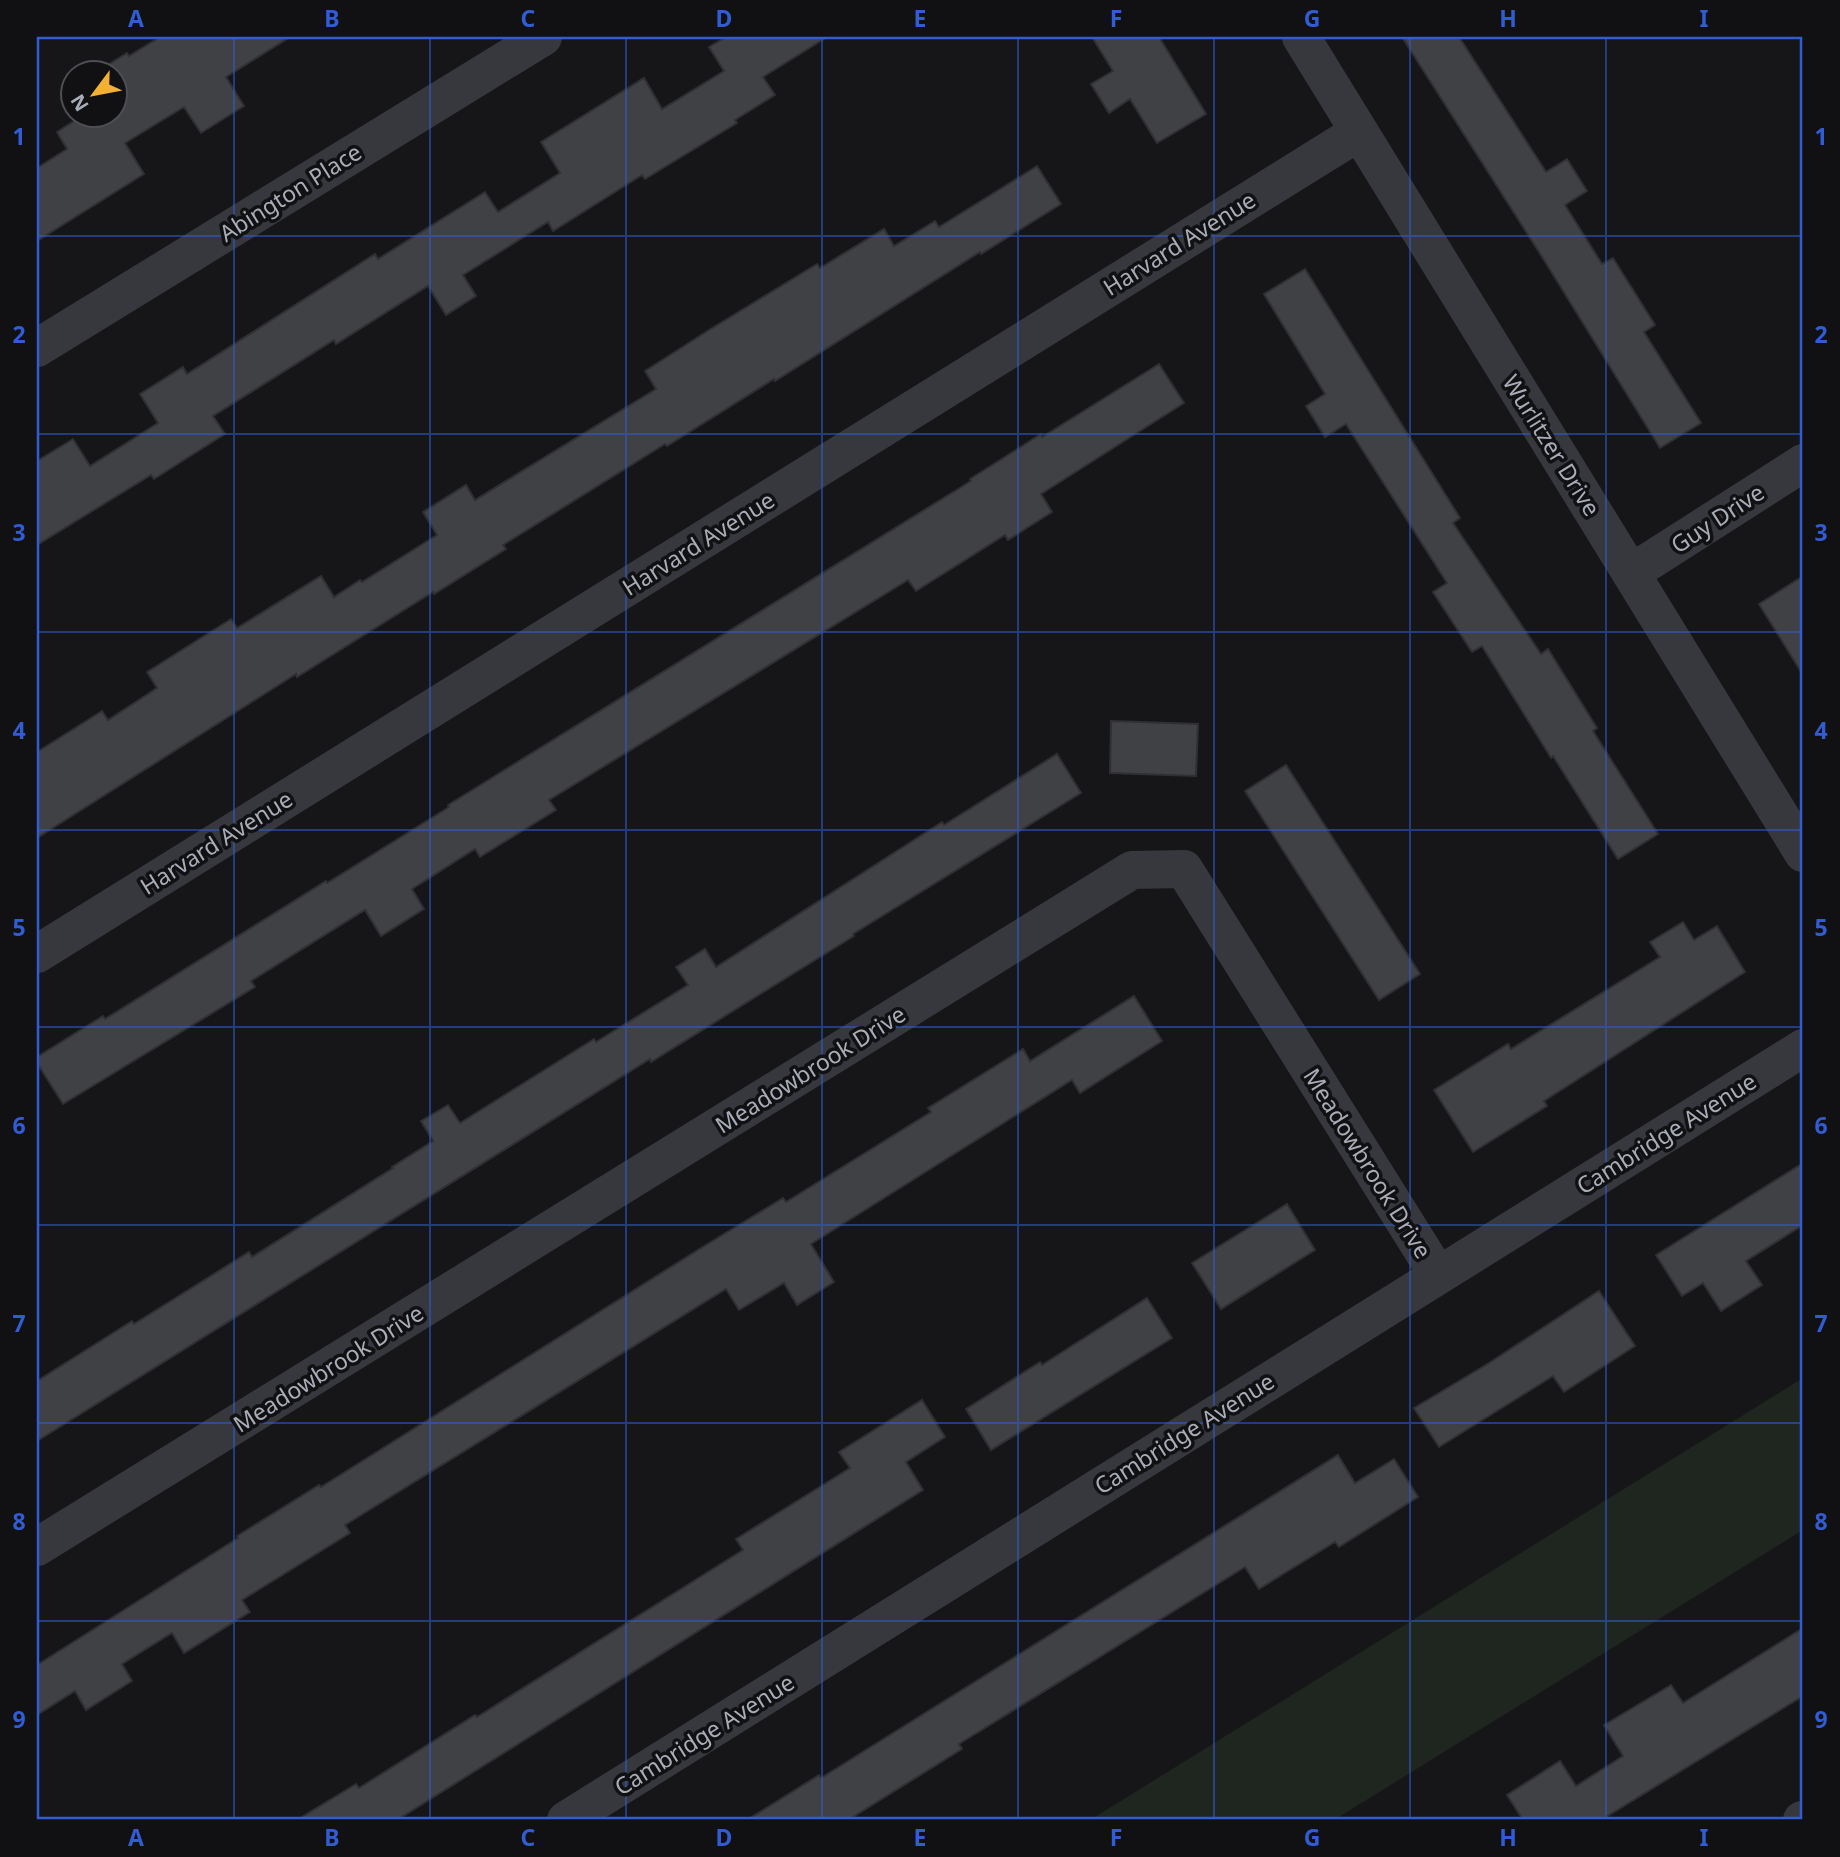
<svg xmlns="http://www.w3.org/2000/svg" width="1840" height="1857" font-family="'Noto Sans',sans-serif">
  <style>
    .green { fill: #1e261f }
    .building { fill: #404145; stroke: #303034; stroke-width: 2 }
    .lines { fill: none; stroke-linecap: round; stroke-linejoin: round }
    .minor { stroke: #37383d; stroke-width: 38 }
    .grid { fill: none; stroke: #325cd3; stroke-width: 2; stroke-opacity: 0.55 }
    .labels { text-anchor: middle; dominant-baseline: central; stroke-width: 7; stroke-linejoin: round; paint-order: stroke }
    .street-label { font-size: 23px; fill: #a8adb8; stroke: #111113 }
    .neatline { fill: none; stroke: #325cd3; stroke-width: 2.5 }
    .grid-label { font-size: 23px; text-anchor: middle; font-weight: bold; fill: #325cd3 }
  </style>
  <rect width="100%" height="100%" fill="#161618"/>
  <!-- green -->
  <polygon class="green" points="1803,1378 1803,1530 1334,1820 1090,1820"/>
  <!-- building -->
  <g class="building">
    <polygon points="160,37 290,37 226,77 244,106 201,133 184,107 125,143 144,174 37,241 37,168 67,149 57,132 80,117 78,116 116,116 116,74 93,74 127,53 129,56"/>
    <polygon points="726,37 827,37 763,77 775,95 735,120 737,123 645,179 642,175 553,231 548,222 463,275 476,296 446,315 428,286 336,344 334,340 213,416 225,434 154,479 151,475 37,545 37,461 73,439 90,466 158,423 140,394 183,367 187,374 375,254 378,259 485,192 498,212 560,173 541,142 644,78 662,109 724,71 709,47"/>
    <polygon points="1092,37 1159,37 1206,114 1157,143 1130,99 1109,113 1091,84 1113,71"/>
    <polygon points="1402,37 1459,37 1546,172 1567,159 1587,191 1565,205 1602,264 1613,258 1655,325 1644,332 1701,423 1660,448 1544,260"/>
    <polygon points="74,85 74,108 63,92"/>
    <polygon points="1037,166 1061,204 981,254 980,252 775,381 774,379 667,446 665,444 503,545 506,549 434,594 433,592 297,677 296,674 37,838 37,752 102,711 108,720 157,688 147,672 231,619 237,628 321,576 334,597 360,580 362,582 437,535 423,512 466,485 475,500 656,389 645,371 709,330 817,264 820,268 884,229 894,246 935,221 939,227"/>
    <polygon points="1305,269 1460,518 1453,523 1541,654 1548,649 1597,728 1593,731 1658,834 1618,859 1553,756 1551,758 1482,646 1472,652 1433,592 1447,583 1346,424 1325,437 1306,406 1325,394 1264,294"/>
    <polygon points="1159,364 1184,403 1041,494 1052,512 1008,540 1005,535 916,591 908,580 549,800 556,810 480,857 475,849 412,889 424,909 381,936 365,910 251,981 255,987 63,1104 37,1063 37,1057 103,1016 105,1019 326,881 327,883 449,807 448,805 971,481 970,479 1041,434 1042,437"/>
    <polygon points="1803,576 1803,675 1759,604"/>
    <polygon points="1111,721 1198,724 1196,776 1110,773"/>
    <polygon points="1057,754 1081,793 853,934 854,936 762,993 651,1062 650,1059 37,1441 37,1381 132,1321 134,1324 249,1252 252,1257 393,1168 392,1167 433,1141 421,1121 448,1105 460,1123 594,1039 596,1042 688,985 676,967 705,949 716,967 942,822 944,825"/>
    <polygon points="1286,765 1420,974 1379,1000 1245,791"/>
    <polygon points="1683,922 1694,940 1717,926 1745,972 1544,1101 1547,1106 1473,1152 1434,1090 1508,1044 1511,1049 1660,957 1650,942"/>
    <polygon points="1134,996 1162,1041 1080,1093 1072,1080 811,1244 834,1282 797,1305 784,1283 739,1310 726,1289 345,1525 350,1533 242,1600 250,1612 184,1653 172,1633 122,1664 132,1681 86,1710 75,1691 37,1715 37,1665 238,1538 237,1536 319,1485 321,1487 701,1248 783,1198 786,1202 931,1112 928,1108 1023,1049 1030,1061"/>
    <polygon points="1803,1163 1803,1225 1746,1261 1762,1285 1721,1311 1703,1283 1682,1296 1656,1255"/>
    <polygon points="1287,1204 1315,1250 1221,1309 1192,1263"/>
    <polygon points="1599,1291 1635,1346 1564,1392 1553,1376 1439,1447 1414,1408 1489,1363"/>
    <polygon points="1147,1298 1172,1338 991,1450 966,1409 1040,1362 1042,1365"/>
    <polygon points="922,1400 945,1437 906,1462 923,1490 397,1820 297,1820 356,1784 359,1788 475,1715 477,1717 743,1550 736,1539 850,1468 839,1452"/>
    <polygon points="1338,1455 1355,1483 1394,1459 1418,1497 1339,1547 1335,1542 1259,1589 1245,1567 959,1744 962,1749 848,1820 747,1820 819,1775 821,1778"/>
    <polygon points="1803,1628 1803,1696 1601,1820 1523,1820 1507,1795 1560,1761 1576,1786 1623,1756 1604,1725 1671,1685 1683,1703"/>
  </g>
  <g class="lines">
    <!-- minor -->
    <g class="minor">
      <polyline points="1301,37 1803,853"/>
      <polyline points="37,348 543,37"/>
      <polyline points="1631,573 1803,463"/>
      <polyline points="37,954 1359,132"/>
      <polyline points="37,1547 1132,870 1184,869 1438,1275"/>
      <polyline points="566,1820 1803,1048"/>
      <polyline points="1802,1820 1803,1820"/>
    </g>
  </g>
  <!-- grid -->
  <path class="grid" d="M 234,37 L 234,1820M 430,37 L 430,1820M 626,37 L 626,1820M 822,37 L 822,1820M 1018,37 L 1018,1820M 1214,37 L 1214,1820M 1410,37 L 1410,1820M 1606,37 L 1606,1820M 37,236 L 1803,236M 37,434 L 1803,434M 37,632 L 1803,632M 37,830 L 1803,830M 37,1027 L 1803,1027M 37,1225 L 1803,1225M 37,1423 L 1803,1423M 37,1621 L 1803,1621"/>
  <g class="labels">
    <!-- street labels -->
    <g class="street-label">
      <text transform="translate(290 192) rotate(-32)">Abington Place</text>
      <text transform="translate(1179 243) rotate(-32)">Harvard Avenue</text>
      <text transform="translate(1552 445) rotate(58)">Wurlitzer Drive</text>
      <text transform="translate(1717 518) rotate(-33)">Guy Drive</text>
      <text transform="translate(698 543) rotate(-32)">Harvard Avenue</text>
      <text transform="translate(216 842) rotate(-32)">Harvard Avenue</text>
      <text transform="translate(810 1069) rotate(-32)">Meadowbrook Drive</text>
      <text transform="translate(1666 1133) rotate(-32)">Cambridge Avenue</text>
      <text transform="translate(1368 1163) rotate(58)">Meadowbrook Drive</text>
      <text transform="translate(328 1368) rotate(-32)">Meadowbrook Drive</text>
      <text transform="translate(1184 1433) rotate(-32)">Cambridge Avenue</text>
      <text transform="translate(704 1734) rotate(-32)">Cambridge Avenue</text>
    </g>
  </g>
  <!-- border -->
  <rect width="1840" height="1857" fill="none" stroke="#111113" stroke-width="77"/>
  <!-- north arrow -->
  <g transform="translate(94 94) rotate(238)"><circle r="33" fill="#111113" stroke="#4d4f55" stroke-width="2"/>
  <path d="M0-5L12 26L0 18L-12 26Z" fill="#f2b134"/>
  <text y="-10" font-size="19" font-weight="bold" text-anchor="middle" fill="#a8adb8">N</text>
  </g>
  <rect x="38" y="38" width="1763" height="1780" class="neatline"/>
  <g class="grid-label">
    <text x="136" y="27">A</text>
    <text x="332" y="27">B</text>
    <text x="528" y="27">C</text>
    <text x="724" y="27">D</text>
    <text x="920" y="27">E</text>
    <text x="1116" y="27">F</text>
    <text x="1312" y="27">G</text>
    <text x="1508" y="27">H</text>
    <text x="1704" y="27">I</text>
    <text x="19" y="145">1</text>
    <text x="1821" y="145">1</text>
    <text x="19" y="343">2</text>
    <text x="1821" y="343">2</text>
    <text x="19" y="541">3</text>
    <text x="1821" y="541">3</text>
    <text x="19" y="739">4</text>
    <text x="1821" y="739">4</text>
    <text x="19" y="936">5</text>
    <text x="1821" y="936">5</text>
    <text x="19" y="1134">6</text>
    <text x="1821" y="1134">6</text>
    <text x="19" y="1332">7</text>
    <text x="1821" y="1332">7</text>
    <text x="19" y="1530">8</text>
    <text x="1821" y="1530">8</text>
    <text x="19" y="1728">9</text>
    <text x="1821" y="1728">9</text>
    <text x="136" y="1846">A</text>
    <text x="332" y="1846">B</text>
    <text x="528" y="1846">C</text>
    <text x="724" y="1846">D</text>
    <text x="920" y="1846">E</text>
    <text x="1116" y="1846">F</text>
    <text x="1312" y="1846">G</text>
    <text x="1508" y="1846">H</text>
    <text x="1704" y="1846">I</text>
  </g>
</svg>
